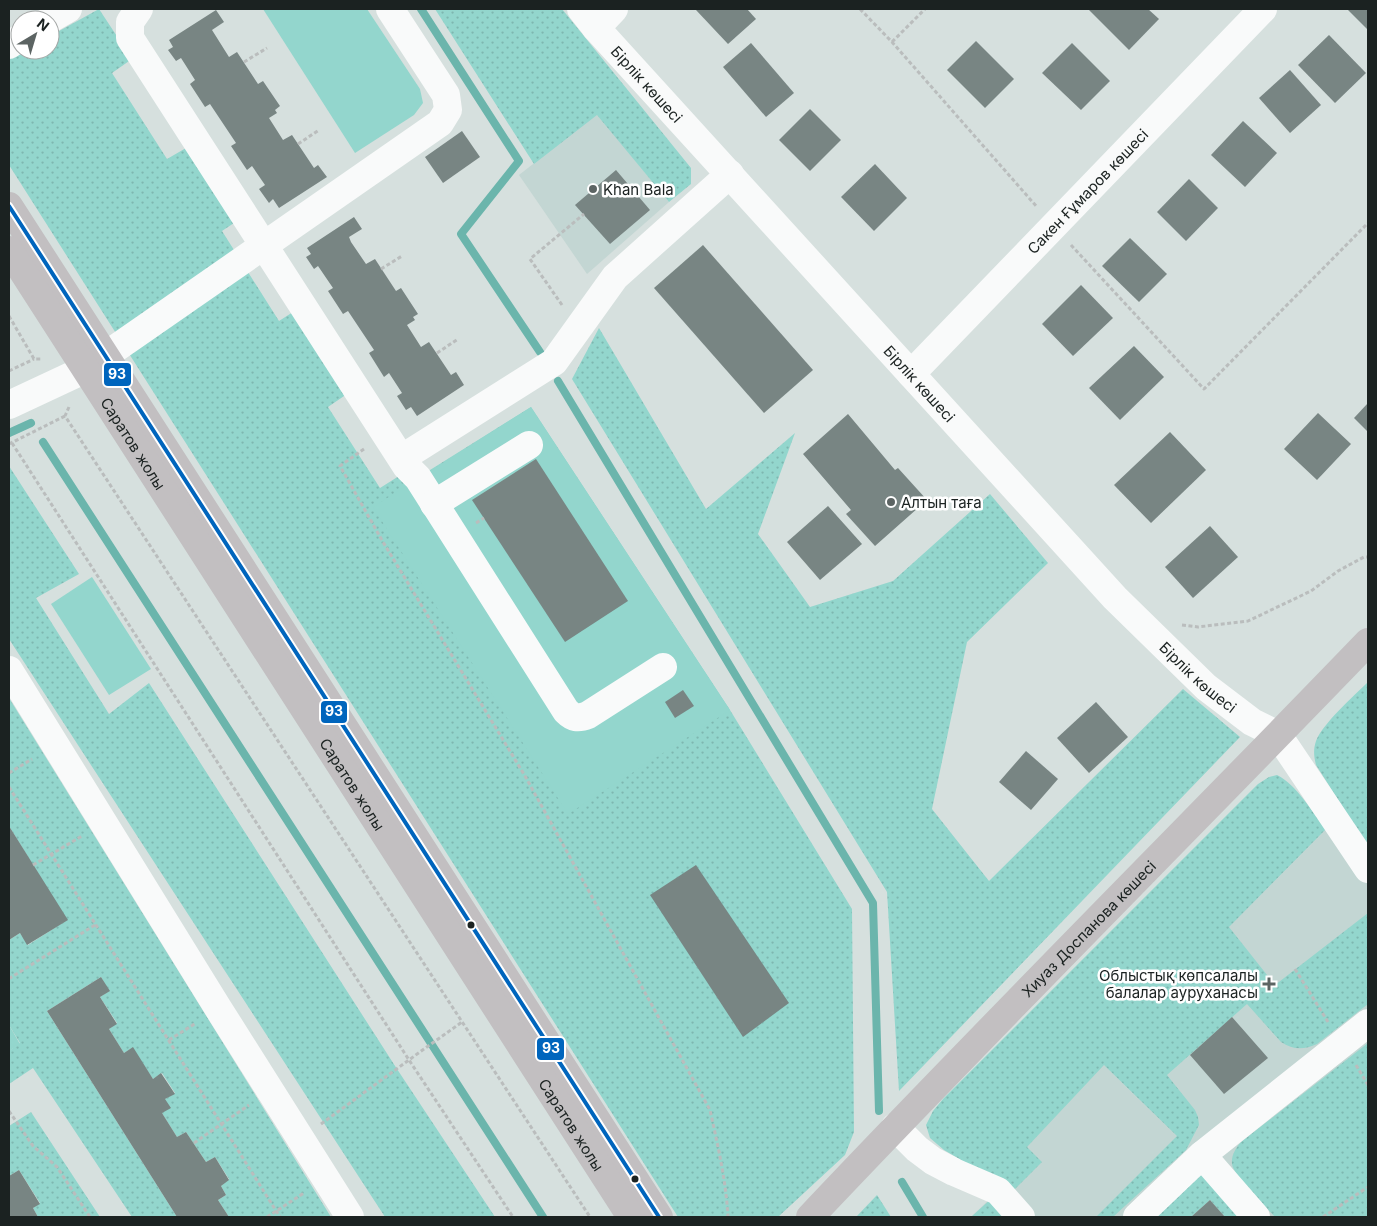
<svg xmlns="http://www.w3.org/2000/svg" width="1377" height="1226" font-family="Inter,sans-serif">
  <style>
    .built { fill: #c3d6d3 }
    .grass { fill: url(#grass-dots) }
    .park { fill: #93d6cd }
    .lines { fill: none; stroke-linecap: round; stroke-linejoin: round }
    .stream { stroke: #6bb5ac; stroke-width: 8 }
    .building { fill: #788583 }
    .path { stroke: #babdbd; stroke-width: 3; stroke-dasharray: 4 2.5; stroke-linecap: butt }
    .minor { stroke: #f9fafa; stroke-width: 28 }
    .major { stroke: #c2bfc1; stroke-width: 28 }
    .bus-1-casing { stroke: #fff; stroke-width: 8 }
    .bus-1 { stroke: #0065bd; stroke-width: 4 }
    .poi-dot { fill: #5c6463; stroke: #fff; stroke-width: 2 }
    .bus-dot { fill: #1b2221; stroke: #fff; stroke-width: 2 }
    .labels { text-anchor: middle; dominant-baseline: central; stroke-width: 5; stroke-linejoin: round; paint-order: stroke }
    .street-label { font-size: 15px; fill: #1b2221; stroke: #fff }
    .poi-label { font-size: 15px; fill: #1b2221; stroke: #fff; text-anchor: start }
    .line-badge { stroke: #fff; stroke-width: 2 }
    .badge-label { font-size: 14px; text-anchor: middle; font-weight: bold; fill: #fff }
  </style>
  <defs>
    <pattern id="grass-dots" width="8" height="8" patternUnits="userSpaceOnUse" patternTransform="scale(1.25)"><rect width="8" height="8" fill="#93d6cd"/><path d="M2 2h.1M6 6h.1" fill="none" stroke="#7eb7b0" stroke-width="1.8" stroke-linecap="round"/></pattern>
  </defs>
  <rect width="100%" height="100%" fill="#d6e0de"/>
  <!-- built -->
  <g class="built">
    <polygon points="597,114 669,202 587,274 519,175"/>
    <polygon points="1368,786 1368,1217 971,1217 998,1191 1009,1140"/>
  </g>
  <!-- grass -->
  <g class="grass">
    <polygon points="99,9 132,59 112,73 167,159 186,148 234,223 222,231 279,321 293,312 347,394 328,407 380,488 399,476 406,485 531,407 730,710 852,909 854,1132 845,1155 778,1217 678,1217 9,165 9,59 25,50 50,50 50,36"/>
    <polygon points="435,9 562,9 691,168 691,184 669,202 597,115 534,164"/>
    <polygon points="599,328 706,509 795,433 758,534 810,607 893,581 990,494 1048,563 967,642 932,809 989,881 1183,689 1240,737 899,1091 887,892 572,379"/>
    <polygon points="9,466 79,574 36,598 109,714 149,683 397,1069 495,1217 385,1217 9,639"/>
    <path d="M 1368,682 L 1368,847 L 1316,765 C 1314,757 1313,750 1316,741 C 1323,723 1354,696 1368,682 Z"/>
    <polygon points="9,698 331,1217 229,1217 218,1200 226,1195 221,1186 229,1179 215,1157 206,1162 186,1132 177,1137 162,1113 165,1099 175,1093 162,1073 153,1079 132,1048 124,1053 109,1029 117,1023 100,997 109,991 101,977 47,1011 177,1217 132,1217 33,1068 9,1084 9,1051 20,1043 9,1025 9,940 20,933 28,945 67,920 9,826"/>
    <path d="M 1277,775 C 1297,785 1312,812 1326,829 L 1229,927 L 1275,985 L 1368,913 L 1368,1004 L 1317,1044 C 1304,1050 1293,1050 1281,1042 L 1247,1004 L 1167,1075 L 1195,1110 L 1198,1117 L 1199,1125 L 1186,1150 L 1113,1217 L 1096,1217 L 1177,1136 L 1104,1065 L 1027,1147 L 1042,1162 L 1013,1191 L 944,1150 L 930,1138 L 926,1125 L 933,1111 L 943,1099 L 1258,784 L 1269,777 Z"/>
    <path d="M 1368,1043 L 1368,1217 L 1275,1217 C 1265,1206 1234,1177 1232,1164 C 1231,1155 1236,1148 1241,1142 Z"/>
    <polygon points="31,1112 100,1217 38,1217 33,1208 40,1203 19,1170 9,1176 9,1126"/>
    <polygon points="1200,1175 1206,1176 1243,1217 1225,1217 1210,1200 1191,1217 1153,1217"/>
    <polygon points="877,1195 891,1217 856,1217"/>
    <polygon points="992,1198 1009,1217 971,1217"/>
  </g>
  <!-- park -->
  <g class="park">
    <polygon points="263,9 367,9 420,89 423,103 414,115 355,153"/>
    <polygon points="531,407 730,710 568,814 373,507"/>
    <polygon points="92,577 151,669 109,695 51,604"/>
    <polygon points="9,1025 20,1044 9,1051"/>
  </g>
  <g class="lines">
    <!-- stream -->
    <g class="stream">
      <polyline points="421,9 519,161 461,234 540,352"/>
      <polyline points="558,381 873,903 879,1111"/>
      <polyline points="9,433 31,423"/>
      <polyline points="43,442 543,1217"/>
      <polyline points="902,1182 923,1217"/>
    </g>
  </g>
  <!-- building -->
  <g class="building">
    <polygon points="697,9 747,9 756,19 728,44 696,10"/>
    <polygon points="1091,9 1148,9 1159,19 1129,50 1089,10"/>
    <polygon points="1347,9 1368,9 1368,30"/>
    <polygon points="216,10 224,22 212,30 229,57 237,52 258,84 263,81 280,106 275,110 277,113 269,118 283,140 292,135 314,168 318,165 327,177 279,208 273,199 269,203 259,189 265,185 252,166 247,170 231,146 236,143 210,104 205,107 190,84 195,80 181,58 176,61 168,50 173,47 169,40"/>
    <polygon points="1329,35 1366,73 1335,103 1298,65"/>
    <polygon points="976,41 1014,79 985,108 947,70"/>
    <polygon points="751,43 794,93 766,117 723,67"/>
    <polygon points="1072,43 1110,81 1081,110 1042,73"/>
    <polygon points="1290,70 1321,105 1290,133 1259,98"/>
    <polygon points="810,109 841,140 810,171 779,140"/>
    <polygon points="1243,121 1277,153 1245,187 1211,155"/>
    <polygon points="462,131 480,157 443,183 425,157"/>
    <polygon points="875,164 907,198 874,231 841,197"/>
    <polygon points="616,170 650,210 610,244 575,205"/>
    <polygon points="1189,179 1218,208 1186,241 1157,212"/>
    <polygon points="354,217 362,229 349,237 351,242 366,264 375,259 396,291 401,288 418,314 413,317 415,320 407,325 421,347 429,342 451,375 456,372 464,385 417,416 411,407 406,410 397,396 402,393 389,373 384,377 369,353 374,350 348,311 343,314 328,291 333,288 318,266 314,269 306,257 311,254 307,248"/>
    <polygon points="1130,238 1167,274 1139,302 1102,266"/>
    <polygon points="703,245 813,370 764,413 654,288"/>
    <polygon points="1081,285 1113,318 1073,356 1042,324"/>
    <polygon points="1134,346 1164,377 1120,420 1089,388"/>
    <polygon points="1368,403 1368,432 1354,418"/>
    <polygon points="1318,413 1351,444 1317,480 1284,449"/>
    <polygon points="848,414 895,470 898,468 927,500 875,546 846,514 851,510 803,454"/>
    <polygon points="1170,432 1206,470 1151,523 1114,485"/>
    <polygon points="536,459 628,601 565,642 472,500"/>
    <polygon points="828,506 862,544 820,580 787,542"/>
    <polygon points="1210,526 1238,557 1193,598 1165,567"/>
    <polygon points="683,690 694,706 675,718 665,702"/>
    <polygon points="1096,702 1128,737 1089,773 1057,738"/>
    <polygon points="1026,751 1058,779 1031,810 999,782"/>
    <polygon points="9,826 68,920 27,945 20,933 9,940"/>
    <polygon points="696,865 789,1003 743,1037 650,895"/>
    <polygon points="101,977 110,991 100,997 117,1024 109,1029 124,1053 133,1047 153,1079 161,1073 175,1094 165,1099 171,1108 162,1113 177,1137 186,1132 206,1162 215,1157 229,1180 221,1186 226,1195 218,1200 229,1217 177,1217 47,1011"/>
    <polygon points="1232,1017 1268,1058 1224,1094 1190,1055"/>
    <polygon points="19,1170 40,1204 33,1208 38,1217 9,1217 9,1176"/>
    <polygon points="1210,1200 1225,1217 1191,1217"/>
  </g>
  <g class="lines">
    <!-- path -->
    <g class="path">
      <polyline points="860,9 892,42 1037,207"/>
      <polyline points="892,42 925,9"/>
      <polyline points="244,62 267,48"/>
      <polyline points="298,144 319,130"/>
      <polyline points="1071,245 1204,389 1368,223"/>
      <polyline points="381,269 402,256"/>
      <polyline points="562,305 530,259 584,214"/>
      <polyline points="9,316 34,359 42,359"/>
      <polyline points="437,353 458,339"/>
      <polyline points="9,371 34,359"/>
      <polyline points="69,407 65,416 590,1217"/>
      <polyline points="12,443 409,1060 513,1217"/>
      <polyline points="9,444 65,416"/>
      <path d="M 364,449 L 340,466 L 383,542 L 525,776 L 710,1110 C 718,1146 726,1181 728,1217"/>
      <polyline points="476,523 484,518"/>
      <polyline points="1182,625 1198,627 1248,621 1311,591 1338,571 1364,557 1368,557"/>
      <polyline points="9,773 32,759"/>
      <polyline points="9,787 280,1217"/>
      <polyline points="33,865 82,836"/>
      <polyline points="1295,969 1328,1022"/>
      <polyline points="9,977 10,978 95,925"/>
      <polyline points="169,1040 196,1023"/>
      <polyline points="1356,1065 1368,1085"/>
      <polyline points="9,1111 33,1146 57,1167 90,1217"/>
      <polyline points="321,1124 424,1049 462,1022"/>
      <polyline points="194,1143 249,1105"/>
      <polyline points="267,1217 304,1193"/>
      <polyline points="1323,1217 1368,1187"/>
    </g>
    <!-- minor -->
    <g class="minor">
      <path d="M 139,9 L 130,22 L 130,38 L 406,466 L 418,478 L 566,711 C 573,718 578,719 588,715 L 663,667"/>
      <path id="s1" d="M 581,9 L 596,28 L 1115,598 L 1206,687 L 1252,722 L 1278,735 L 1368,869"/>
      <polyline points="49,20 68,9"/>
      <polyline points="596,28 614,9"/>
      <polyline points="9,45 20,38"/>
      <path id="s2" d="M 911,374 L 1263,9"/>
      <polyline points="9,405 86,369 440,123 448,110 446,95 390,9"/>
      <polyline points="402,458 554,362 615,277 730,174"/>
      <polyline points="434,504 529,445"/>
      <polyline points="9,670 218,1008 350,1217"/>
      <polyline points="895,1127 917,1149 933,1161 954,1172 998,1191 1021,1217"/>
      <polyline points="1202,1155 1256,1217"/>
      <polyline points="1137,1217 1202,1155 1368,1023"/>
    </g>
    <!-- major -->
    <g class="major">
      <polyline points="9,206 659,1217"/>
      <path id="s3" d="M 9,250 L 631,1217"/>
      <path id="s4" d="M 810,1217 C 993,1023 1183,834 1368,642"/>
    </g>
    <!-- bus-1 casing -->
    <g class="bus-1-casing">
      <polyline id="bus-1" points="9,206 659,1217"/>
    </g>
    <!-- bus-1 -->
    <use href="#bus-1" class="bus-1"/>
  </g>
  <!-- markers -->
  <g class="poi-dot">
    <circle cx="593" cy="189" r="5"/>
    <circle cx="891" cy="502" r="5"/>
    <path d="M1266.5 976.5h5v5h5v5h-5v5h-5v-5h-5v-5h5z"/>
  </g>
  <g class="bus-dot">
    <circle cx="471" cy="925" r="4.5"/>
    <circle cx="635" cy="1179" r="4.5"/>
  </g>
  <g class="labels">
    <!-- street labels -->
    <g class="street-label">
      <text stroke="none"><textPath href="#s1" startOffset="100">Бірлік көшесі</textPath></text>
      <text stroke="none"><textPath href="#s2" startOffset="254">Сакен Ғұмаров көшесі</textPath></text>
      <text stroke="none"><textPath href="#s1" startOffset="505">Бірлік көшесі</textPath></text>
      <text stroke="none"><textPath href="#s3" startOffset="230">Саратов жолы</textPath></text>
      <text stroke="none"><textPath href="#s1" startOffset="910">Бірлік көшесі</textPath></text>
      <text stroke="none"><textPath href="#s3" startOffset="635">Саратов жолы</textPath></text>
      <text stroke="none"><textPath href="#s4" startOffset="401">Хиуаз Доспанова көшесі</textPath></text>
      <text stroke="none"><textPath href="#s3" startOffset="1040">Саратов жолы</textPath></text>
    </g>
    <!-- poi labels -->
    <g class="poi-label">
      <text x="603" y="189">Khan Bala</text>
      <text x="901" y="502">Алтын таға</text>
      <text x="1258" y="975" text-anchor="end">Облыстық көпсалалы<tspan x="1258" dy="17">балалар ауруханасы</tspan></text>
    </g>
  </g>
  <g class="line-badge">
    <rect x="103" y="362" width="29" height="25" rx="5" fill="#0065bd"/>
    <rect x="320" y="700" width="28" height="24" rx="5" fill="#0065bd"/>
    <rect x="536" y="1037" width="29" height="24" rx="5" fill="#0065bd"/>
  </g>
  <g class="badge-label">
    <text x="117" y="379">93</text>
    <text x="334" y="716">93</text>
    <text x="551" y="1053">93</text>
  </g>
  <!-- border -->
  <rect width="1377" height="1226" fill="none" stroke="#1b2221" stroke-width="20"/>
  <!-- north arrow -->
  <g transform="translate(35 35) rotate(38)"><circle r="24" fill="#ffffff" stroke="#a4a7a6"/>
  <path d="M0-4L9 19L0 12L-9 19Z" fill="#5c6463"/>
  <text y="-8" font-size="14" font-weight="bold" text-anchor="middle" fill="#1b2221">N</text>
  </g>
</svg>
